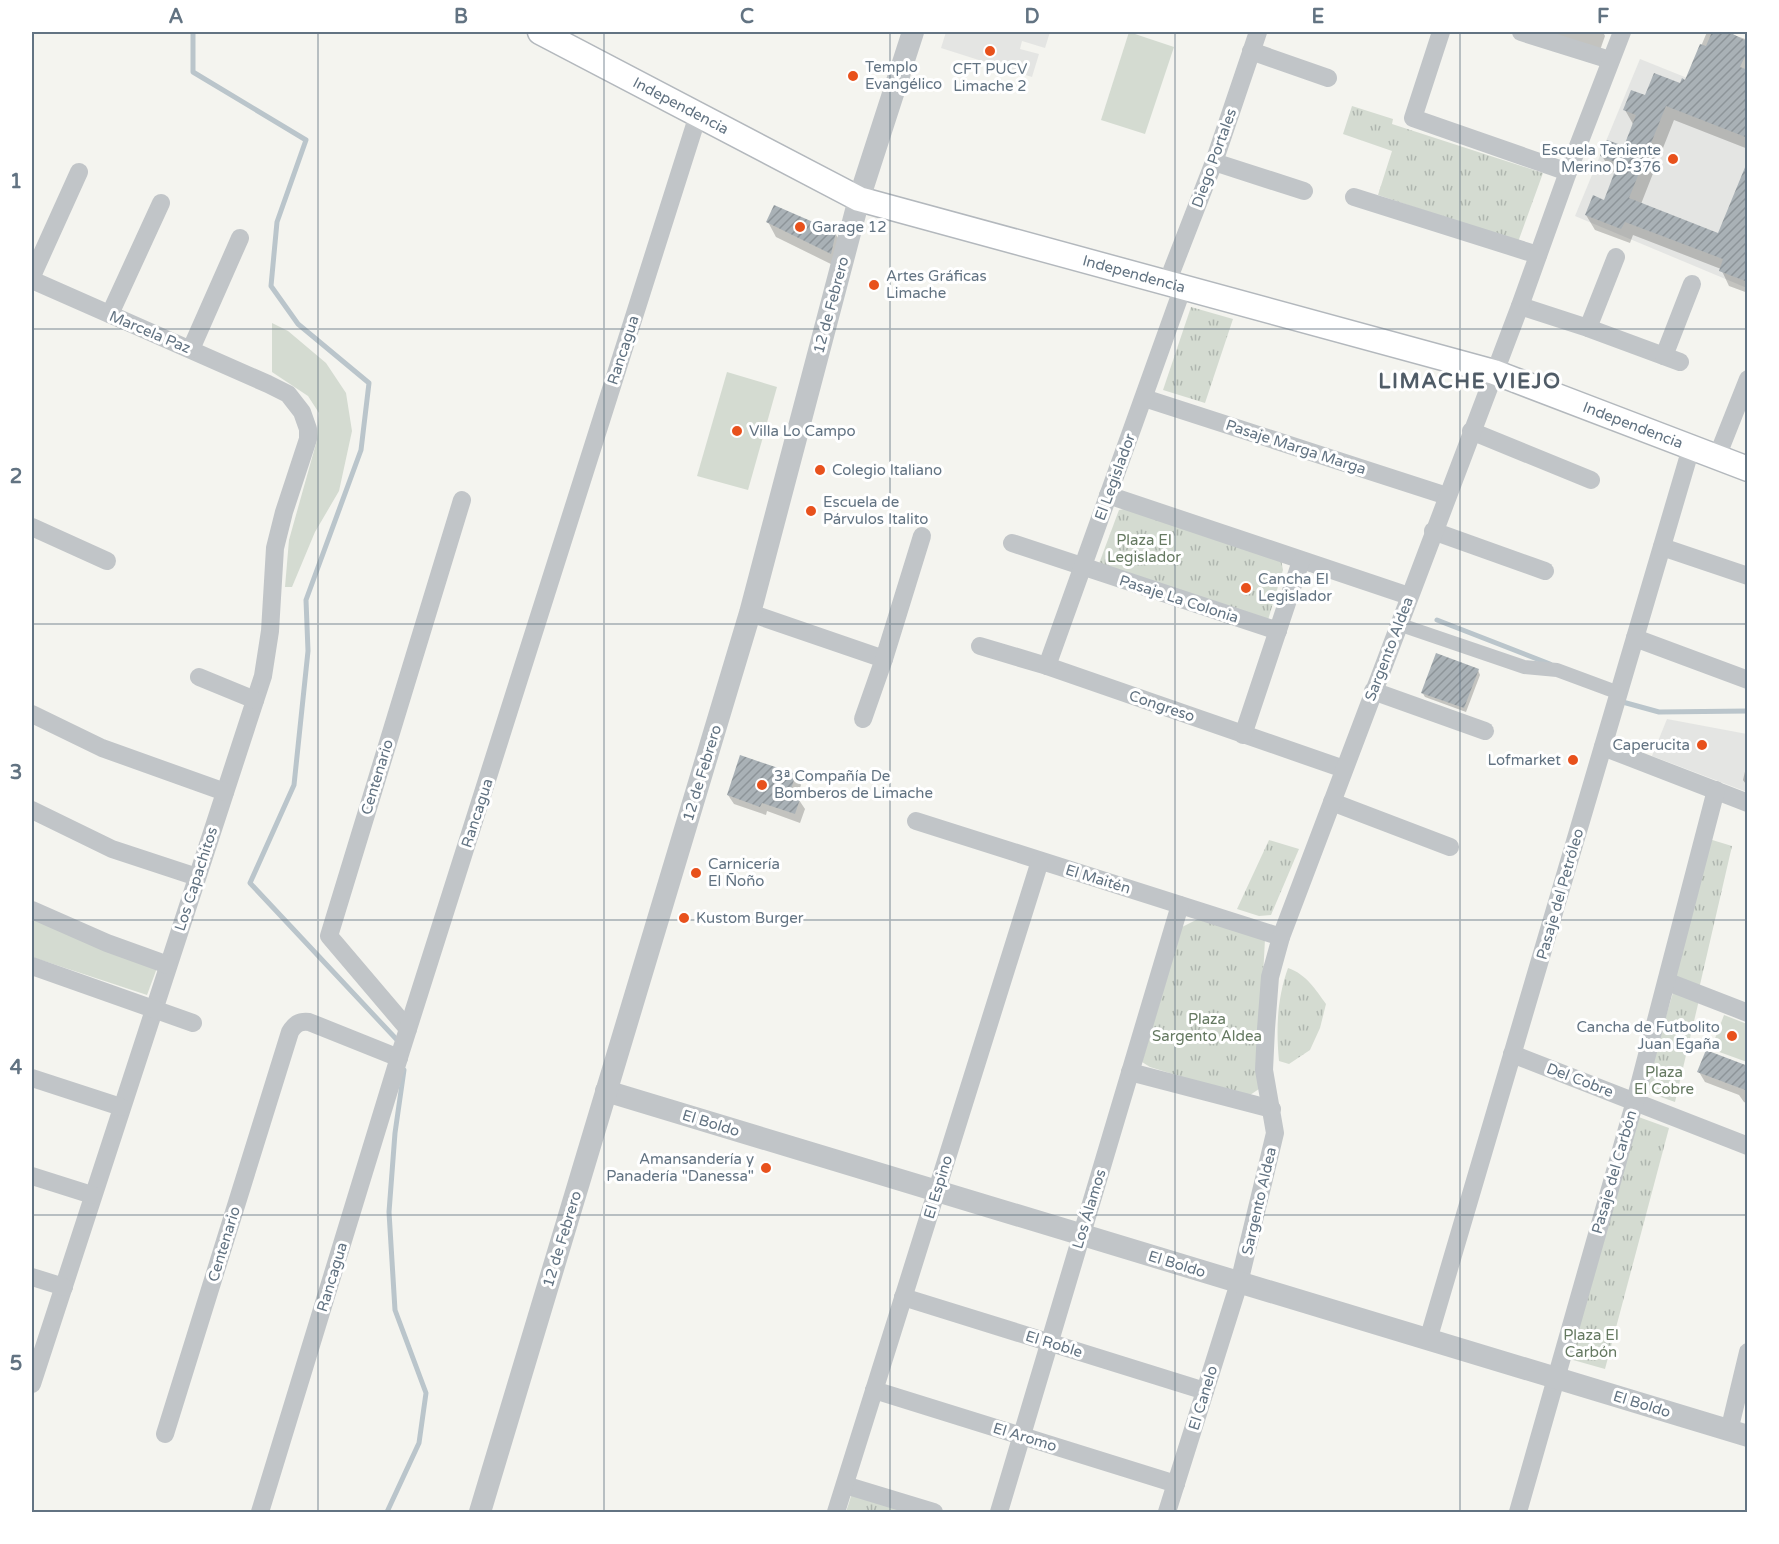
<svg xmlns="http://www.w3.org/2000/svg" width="1779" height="1544" font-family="'Varela Round',sans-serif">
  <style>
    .built { fill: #e4e5e3 }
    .green { fill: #d4dbd1 }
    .park { fill: url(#park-tufts) }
    .shadow { fill: #0003 }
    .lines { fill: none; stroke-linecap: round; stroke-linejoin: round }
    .stream { stroke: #bac5cb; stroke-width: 5 }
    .building { fill: url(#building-hatch) }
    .secondary-casing { stroke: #b3b8bd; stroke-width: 27 }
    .pedestrian { stroke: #c1c5c8; stroke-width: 14 }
    .minor { stroke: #c1c5c8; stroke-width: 18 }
    .tertiary { stroke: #c1c5c8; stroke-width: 22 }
    .secondary { stroke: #fff; stroke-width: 24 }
    .grid { fill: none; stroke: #627382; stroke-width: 1.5; stroke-opacity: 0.55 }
    .poi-dot { fill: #e8511c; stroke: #fff; stroke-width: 2 }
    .labels { text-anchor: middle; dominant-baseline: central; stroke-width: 6; stroke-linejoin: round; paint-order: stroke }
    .poi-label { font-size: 15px; fill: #627382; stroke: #fff; text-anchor: start }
    .street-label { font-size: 15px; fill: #627382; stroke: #fff }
    .park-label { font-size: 15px; fill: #657961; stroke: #fff }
    .district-label { font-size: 21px; font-weight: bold; letter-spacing: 1.5px; fill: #505c67; stroke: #fff }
    .neatline { fill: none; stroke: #627382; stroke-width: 2 }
    .grid-label { font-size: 20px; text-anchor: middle; font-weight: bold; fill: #627382 }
  </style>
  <defs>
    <pattern id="park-tufts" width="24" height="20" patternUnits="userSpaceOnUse" patternTransform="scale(1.5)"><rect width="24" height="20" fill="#d4dbd1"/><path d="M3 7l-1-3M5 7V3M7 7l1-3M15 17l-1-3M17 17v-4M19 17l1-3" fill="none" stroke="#afb6af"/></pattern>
    <pattern id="building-hatch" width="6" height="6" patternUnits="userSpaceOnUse" patternTransform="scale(1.5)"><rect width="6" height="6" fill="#a9b1b6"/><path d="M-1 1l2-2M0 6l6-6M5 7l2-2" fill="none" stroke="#8d9499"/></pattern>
  </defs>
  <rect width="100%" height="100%" fill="#f4f4ef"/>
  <!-- built -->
  <g class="built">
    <polygon points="946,32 1050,32 1045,48 1022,41 1020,49 1039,54 1032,77 941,48"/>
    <polygon points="1640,59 1747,102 1747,288 1575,216"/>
    <polygon points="1667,719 1747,734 1747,792 1652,756"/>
  </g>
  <!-- green -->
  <g class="green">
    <polygon points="1129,32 1174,47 1145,134 1101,120"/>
    <polygon points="272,323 288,331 326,363 346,393 352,431 339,491 315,532 292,587 285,587 289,540 317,440 319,413 308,396 272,372"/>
    <polygon points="727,372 777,387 748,490 697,476"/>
    <polygon points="32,914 157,968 147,995 32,957"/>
    <polygon points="1724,1015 1747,1024 1747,1062 1711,1049"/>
  </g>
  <!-- park -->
  <g class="park">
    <polygon points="1352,106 1393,119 1392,124 1543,173 1518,242 1378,195 1392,151 1343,134"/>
    <polygon points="1191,307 1233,319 1205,403 1163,390"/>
    <polygon points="1129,508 1281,559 1283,570 1268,620 1097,569 1119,510"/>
    <polygon points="1709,839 1732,846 1699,989 1675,978"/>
    <polygon points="1269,840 1299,849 1271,915 1259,916 1237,909"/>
    <polygon points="1198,919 1265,939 1260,1034 1259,1089 1247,1097 1150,1067 1142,1062 1182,927"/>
    <path d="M 1288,968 C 1306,974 1316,990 1326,1004 L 1320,1028 L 1310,1050 L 1289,1064 L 1279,1061 C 1276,1029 1277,999 1288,968 Z"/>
    <polygon points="1674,989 1699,1000 1675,1102 1644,1091"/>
    <polygon points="1633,1115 1669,1128 1605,1369 1566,1358"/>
    <polygon points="853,1490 922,1512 846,1512"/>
  </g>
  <!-- shadow -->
  <g class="shadow">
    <polygon points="1540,32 1603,32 1605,36 1599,53"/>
    <polygon points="1707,32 1722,34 1725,32 1748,40 1748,149 1674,120 1641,204 1719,235 1748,161 1748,293 1729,286 1721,269 1633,235 1630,243 1595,230 1586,215 1605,201 1616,173 1611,171 1602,156 1625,148 1633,124 1625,110 1646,97 1686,82"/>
    <polygon points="768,222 835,233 844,248 839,268 776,237"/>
    <polygon points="1478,670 1480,675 1466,712 1425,697 1422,692"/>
    <polygon points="1747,763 1748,763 1748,787 1743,780"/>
    <polygon points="795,775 801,785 796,799 799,800 805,809 800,823 767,811 766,815 734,804 728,795"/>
    <polygon points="1748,1068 1748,1104 1744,1102 1739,1095 1705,1082 1699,1072"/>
  </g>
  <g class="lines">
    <!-- stream -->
    <g class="stream">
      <polyline points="193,32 193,72 306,140 277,222 271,286 298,324 369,383 361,450 306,600 308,651 294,785 250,883 399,1042"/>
      <polyline points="1437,620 1550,664"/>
      <polyline points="1619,701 1659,712 1748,711"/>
      <polyline points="387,1512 419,1443 426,1393 395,1310 389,1212 395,1133 404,1070"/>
    </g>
  </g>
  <!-- building -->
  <g class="building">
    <polygon points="1712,32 1729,32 1748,42 1748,50 1740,67 1748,70 1748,138 1666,106 1629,198 1718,233 1748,160 1748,282 1719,271 1723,259 1625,222 1621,229 1585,215 1593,195 1604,200 1618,163 1600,156 1607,140 1624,146 1636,115 1623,110 1631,90 1645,95 1654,73 1680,83 1682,78 1685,80 1700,44 1706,46"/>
    <polygon points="774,205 836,232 831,254 766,222"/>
    <polygon points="1436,653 1479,669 1464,708 1421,693"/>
    <polygon points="740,755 796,774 789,795 800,799 795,814 762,803 760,807 727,795"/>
    <polygon points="1706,1050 1748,1066 1748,1091 1697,1072"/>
  </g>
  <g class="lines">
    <!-- secondary casing -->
    <g class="secondary-casing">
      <g id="secondary">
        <path id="s1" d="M 540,32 L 859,199 L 1494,372 L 1748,469"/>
      </g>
    </g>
    <!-- pedestrian -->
    <polyline class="pedestrian" points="1398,624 1524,667 1557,670 1619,693"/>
    <!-- minor -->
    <g class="minor">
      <polyline points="1441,32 1413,118 1568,172"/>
      <polyline points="1521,32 1610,60"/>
      <polyline points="1251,51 1328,78"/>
      <polyline points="1214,162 1304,191"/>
      <polyline points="1354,197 1538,255"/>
      <polyline points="32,276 79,172"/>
      <polyline points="32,280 268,384 288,394 302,412 308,429 308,439 284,512 275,548 270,631 263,676 32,1384"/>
      <polyline points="1167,283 1214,162 1258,32"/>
      <polyline points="1520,306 1588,328 1680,362"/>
      <polyline points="110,314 161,203"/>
      <polyline points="1588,328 1616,257"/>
      <polyline points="191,349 240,238"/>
      <polyline points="1664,356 1692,284"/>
      <polyline points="1144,398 1447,496"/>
      <polyline points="1471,431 1591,480"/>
      <polyline points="1717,457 1748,379"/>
      <polyline points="1108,495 1409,596"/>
      <polyline points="32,527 107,561"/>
      <polyline points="1433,531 1545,571"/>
      <polyline points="1012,543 1278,631"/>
      <polyline points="1662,547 1748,576"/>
      <polyline points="750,613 884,659"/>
      <polyline points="1635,638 1748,680"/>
      <polyline points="980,646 1047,666 1344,769"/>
      <polyline points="1047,666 1183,287"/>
      <polyline points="199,677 255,700"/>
      <polyline points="1373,691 1485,731"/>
      <polyline points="32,714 102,748 225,792"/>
      <polyline points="863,719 884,659 922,536"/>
      <polyline points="1243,735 1301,561"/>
      <polyline points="1603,747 1748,803"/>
      <polyline points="1332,802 1450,847"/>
      <polyline points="32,810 112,849 197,877"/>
      <polyline points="916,821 1281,937"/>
      <polyline points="32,910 107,943 168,965"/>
      <polyline points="32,966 193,1023"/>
      <polyline points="1668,982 1748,1013"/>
      <polyline points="408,1029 329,936 462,500"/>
      <polyline points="1512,1054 1748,1146"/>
      <polyline points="1130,1072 1272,1109"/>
      <polyline points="32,1078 121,1107"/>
      <polyline points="32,1176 92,1195"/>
      <polyline points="32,1277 64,1287"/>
      <polyline points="903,1297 1205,1391"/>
      <polyline points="1428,1340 1691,448"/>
      <polyline points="874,1390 1176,1484"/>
      <polyline points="1729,1431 1748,1352"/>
      <path d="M 165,1434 L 290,1032 C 295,1024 299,1021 309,1022 L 399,1058"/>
      <polyline points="845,1485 934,1512"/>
      <polyline points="260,1512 401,1051 698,115"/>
      <polyline points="836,1512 1040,861"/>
      <polyline points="999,1512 1180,905"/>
      <polyline points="1167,1512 1239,1283 1275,1133 1264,1070 1266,1029 1270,977 1281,937 1520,306 1568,172 1622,32"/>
      <polyline points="1518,1512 1635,1101 1716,790"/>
    </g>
    <!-- tertiary -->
    <g class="tertiary">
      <polyline points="606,1091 1748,1436"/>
      <polyline points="480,1512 750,613 859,199 913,32"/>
    </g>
    <!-- secondary -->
    <use href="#secondary" class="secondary"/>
  </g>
  <!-- grid -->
  <path class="grid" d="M 318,32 L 318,1512M 604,32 L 604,1512M 890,32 L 890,1512M 1175,32 L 1175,1512M 1460,32 L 1460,1512M 32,329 L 1748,329M 32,624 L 1748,624M 32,920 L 1748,920M 32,1215 L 1748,1215"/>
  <!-- markers -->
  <g class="poi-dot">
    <circle cx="990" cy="51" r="6"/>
    <circle cx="853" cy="76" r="6"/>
    <circle cx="1673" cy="159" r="6"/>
    <circle cx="800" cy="227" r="6"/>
    <circle cx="874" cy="285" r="6"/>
    <circle cx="737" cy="431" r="6"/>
    <circle cx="820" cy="470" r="6"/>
    <circle cx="811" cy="511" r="6"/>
    <circle cx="1246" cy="588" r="6"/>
    <circle cx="1702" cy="745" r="6"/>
    <circle cx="1573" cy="760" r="6"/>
    <circle cx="762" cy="785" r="6"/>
    <circle cx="696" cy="873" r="6"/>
    <circle cx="684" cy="918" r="6"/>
    <circle cx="1732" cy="1036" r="6"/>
    <circle cx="766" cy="1168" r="6"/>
  </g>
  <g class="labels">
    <!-- poi labels -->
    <g class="poi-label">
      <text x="865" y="67">Templo<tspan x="865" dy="17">Evangélico</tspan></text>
      <text x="990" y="69" text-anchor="middle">CFT PUCV<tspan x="990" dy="17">Limache 2</tspan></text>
      <text x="1661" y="150" text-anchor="end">Escuela Teniente<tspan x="1661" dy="17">Merino D-376</tspan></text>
      <text x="812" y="227">Garage 12</text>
      <text x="886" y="276">Artes Gráficas<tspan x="886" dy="17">Limache</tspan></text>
      <text x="749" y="431">Villa Lo Campo</text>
      <text x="832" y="470">Colegio Italiano</text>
      <text x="823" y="502">Escuela de<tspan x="823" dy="17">Párvulos Italito</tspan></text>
      <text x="1258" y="579">Cancha El<tspan x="1258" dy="17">Legislador</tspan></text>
      <text x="1690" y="745" text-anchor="end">Caperucita</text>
      <text x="1561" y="760" text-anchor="end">Lofmarket</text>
      <text x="774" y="776">3ª Compañía De<tspan x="774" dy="17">Bomberos de Limache</tspan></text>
      <text x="708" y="864">Carnicería<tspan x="708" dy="17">El Ñoño</tspan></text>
      <text x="696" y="918">Kustom Burger</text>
      <text x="1720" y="1027" text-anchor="end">Cancha de Futbolito<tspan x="1720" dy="17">Juan Egaña</tspan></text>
      <text x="754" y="1159" text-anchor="end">Amansandería y<tspan x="754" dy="17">Panadería "Danessa"</tspan></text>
    </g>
    <!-- street labels -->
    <g class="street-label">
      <text stroke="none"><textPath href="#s1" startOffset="159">Independencia</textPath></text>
      <text transform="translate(1214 158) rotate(-70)">Diego Portales</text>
      <text stroke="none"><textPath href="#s1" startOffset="645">Independencia</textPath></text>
      <text transform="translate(831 305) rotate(-75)">12 de Febrero</text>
      <text transform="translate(150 332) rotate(23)">Marcela Paz</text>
      <text transform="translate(623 350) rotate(-72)">Rancagua</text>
      <text stroke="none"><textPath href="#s1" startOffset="1167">Independencia</textPath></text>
      <text transform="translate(1296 447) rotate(18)">Pasaje Marga Marga</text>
      <text transform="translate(1115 477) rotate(-70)">El Legislador</text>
      <text transform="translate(1179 599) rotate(18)">Pasaje La Colonia</text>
      <text transform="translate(1389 649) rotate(-69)">Sargento Aldea</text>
      <text transform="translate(1162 706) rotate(19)">Congreso</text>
      <text transform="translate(702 773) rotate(-73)">12 de Febrero</text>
      <text transform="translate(377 777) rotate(-73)">Centenario</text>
      <text transform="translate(477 813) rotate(-72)">Rancagua</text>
      <text transform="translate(196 879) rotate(-72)">Los Capachitos</text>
      <text transform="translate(1098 879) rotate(17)">El Maitén</text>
      <text transform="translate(1560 894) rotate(-74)">Pasaje del Petróleo</text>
      <text transform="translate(1580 1080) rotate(21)">Del Cobre</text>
      <text transform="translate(711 1123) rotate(17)">El Boldo</text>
      <text transform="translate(1614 1172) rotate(-74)">Pasaje del Carbón</text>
      <text transform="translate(938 1187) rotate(-73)">El Espino</text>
      <text transform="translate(1259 1201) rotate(-77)">Sargento Aldea</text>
      <text transform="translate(1089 1209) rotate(-73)">Los Álamos</text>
      <text transform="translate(562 1239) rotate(-73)">12 de Febrero</text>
      <text transform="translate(224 1244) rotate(-73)">Centenario</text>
      <text transform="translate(1177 1264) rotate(17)">El Boldo</text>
      <text transform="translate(332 1277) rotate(-73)">Rancagua</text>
      <text transform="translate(1054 1344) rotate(17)">El Roble</text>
      <text transform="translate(1203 1398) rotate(-73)">El Canelo</text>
      <text transform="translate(1642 1404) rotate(17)">El Boldo</text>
      <text transform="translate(1025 1437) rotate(17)">El Aromo</text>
    </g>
    <!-- park labels -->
    <g class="park-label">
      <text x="1144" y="540">Plaza El<tspan x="1144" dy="17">Legislador</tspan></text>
      <text x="1207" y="1019">Plaza<tspan x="1207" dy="17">Sargento Aldea</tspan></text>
      <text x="1664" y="1072">Plaza<tspan x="1664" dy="17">El Cobre</tspan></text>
      <text x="1591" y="1335">Plaza El<tspan x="1591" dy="17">Carbón</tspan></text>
    </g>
    <!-- district labels -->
    <g class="district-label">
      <text x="1470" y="381">LIMACHE VIEJO</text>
    </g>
  </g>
  <!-- border -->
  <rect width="1779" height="1544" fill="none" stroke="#ffffff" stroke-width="66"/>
  <rect x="33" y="33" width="1713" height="1478" class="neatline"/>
  <g class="grid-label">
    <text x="176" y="23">A</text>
    <text x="461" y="23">B</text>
    <text x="747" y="23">C</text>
    <text x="1032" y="23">D</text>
    <text x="1318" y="23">E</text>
    <text x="1603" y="23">F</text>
    <text x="16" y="188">1</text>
    <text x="16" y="483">2</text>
    <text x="16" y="779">3</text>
    <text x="16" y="1074">4</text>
    <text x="16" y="1370">5</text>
  </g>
</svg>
